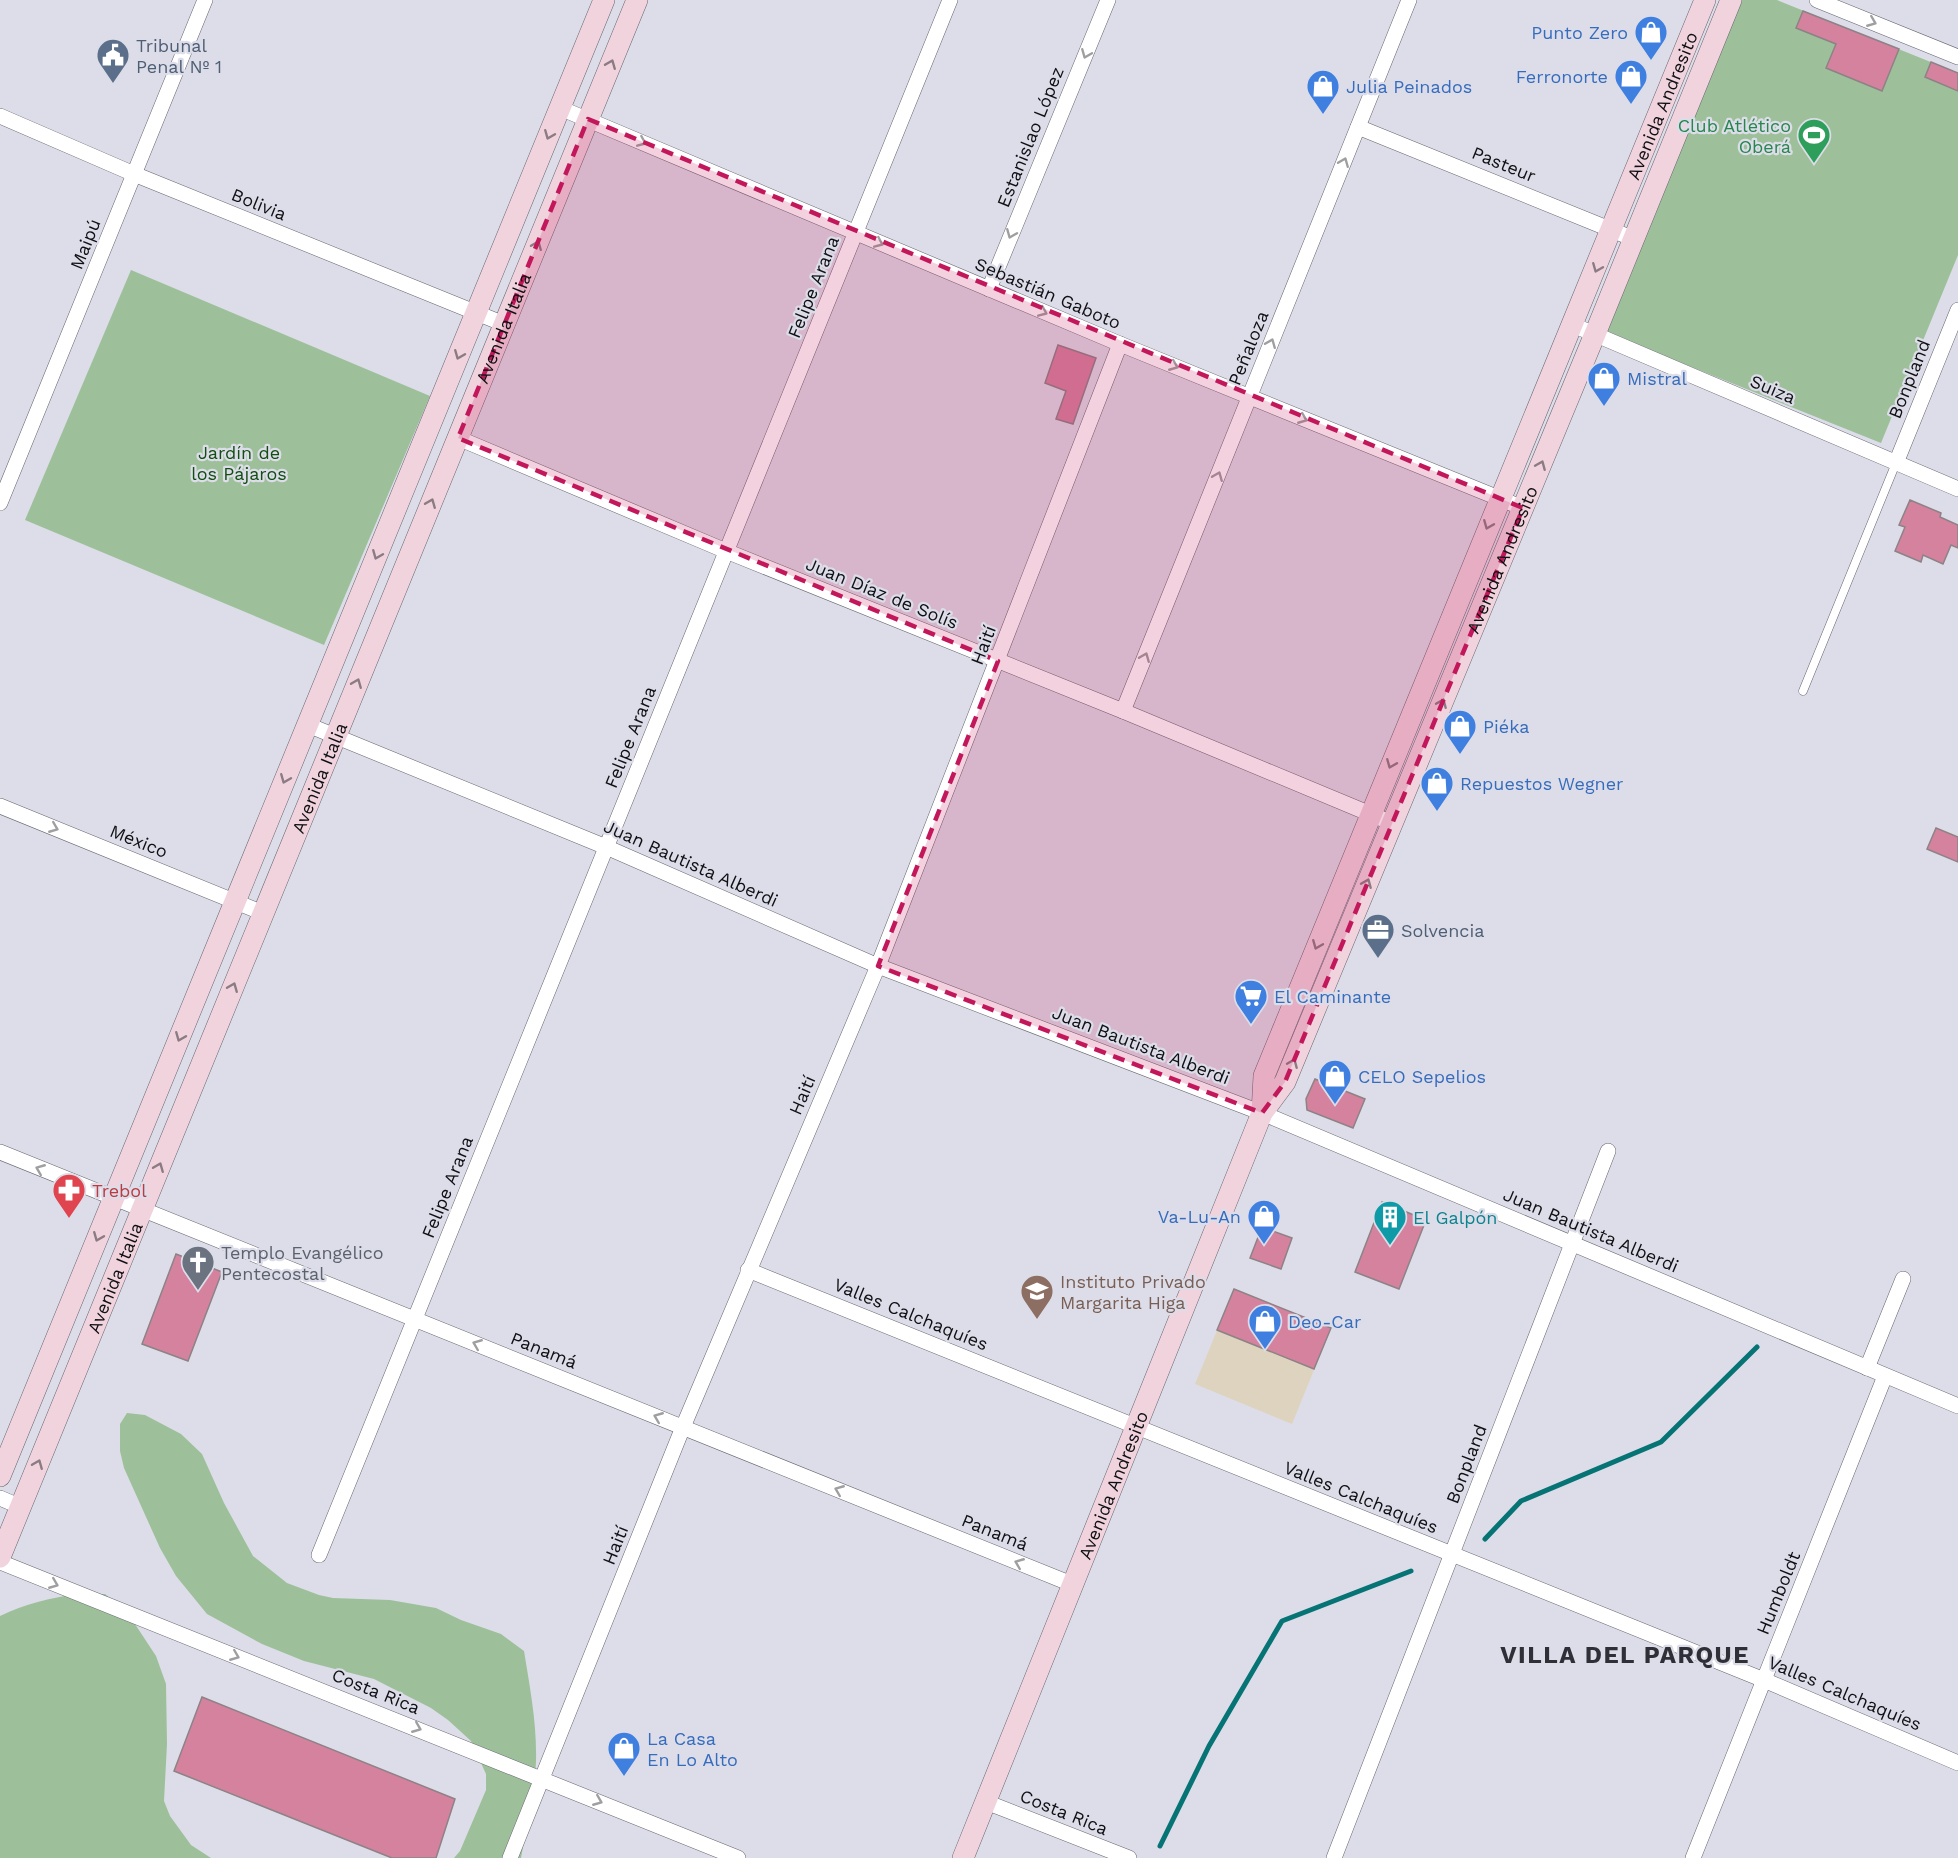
<svg xmlns="http://www.w3.org/2000/svg" width="1958" height="1858" font-family="'Work Sans',sans-serif">
<style>
.commercial{fill:#ded3bf}
.green{fill:#9dc09a}
.lines{fill:none;stroke-linecap:round;stroke-linejoin:round}
.stream{stroke:#067375;stroke-width:5}
.building{fill:#d5829e;stroke:#8d8285;stroke-width:1.5}
.service-casing{stroke:#65666f;stroke-width:9}
.minor-casing{stroke:#65666f;stroke-width:16}
.secondary-casing{stroke:#65666f;stroke-width:22}
.service{stroke:#fff;stroke-width:8}
.minor{stroke:#fff;stroke-width:15}
.secondary{stroke:#f1d3dd;stroke-width:21}
.oneway{stroke:#9f9fa1}
.oneway2{stroke:#8b7b82}
.marked{fill:#c2185b;fill-opacity:0.2;stroke:#c2185b;stroke-width:4.5;stroke-dasharray:12 8;stroke-linejoin:round}
.labels{text-anchor:middle;dominant-baseline:central;stroke-width:4.5;stroke-linejoin:round;paint-order:stroke}
.shop-label{font-size:18px;fill:#366cbe;stroke:#dcdde8;text-anchor:start}
.service-label{font-size:18px;fill:#4e5e75;stroke:#dcdde8;text-anchor:start}
.street-label{font-size:18px;fill:#0f1013;stroke:#dcdde8}
.leisure-label{font-size:18px;fill:#27864d;stroke:#dcdde8;text-anchor:end}
.park-label{font-size:18px;fill:#114e11;stroke:#dcdde8}
.health-label{font-size:18px;fill:#be3a42;stroke:#dcdde8;text-anchor:start}
.culture-label{font-size:18px;fill:#0d838f;stroke:#dcdde8;text-anchor:start}
.worship-label{font-size:18px;fill:#5b616d;stroke:#dcdde8;text-anchor:start}
.education-label{font-size:18px;fill:#785e54;stroke:#dcdde8;text-anchor:start}
.district-label{font-size:24px;font-weight:bold;letter-spacing:1.5px;fill:#2f2f37;stroke:#dcdde8}
</style>
<rect width="100%" height="100%" fill="#dcdde8"/>
<!-- commercial -->
<path class="commercial" d="M1234,1289l97,39 -39,96 -97,-40z"/>
<!-- green -->
<g class="green">
<path d="M1738,0h39l181,73v182l-77,188 -279,-112z"/>
<path d="M131,270l299,126 -106,249 -299,-125z"/>
<path d="M127,1413l18,2 36,19 21,20 22,49 29,53 34,27 32,12 14,3 57,2 46,8 25,12 40,14 23,17c6,37 13,73 12,110 -1,33 -9,65 -15,97h-67l6,-7 26,-61v-16l-15,-33 -23,-21 -17,-12 -57,-29 -70,-18 -42,-17 -55,-30 -31,-38 -16,-28 -36,-80 -4,-17v-27z"/>
<path d="M77,1594h28l22,18 29,44 10,28 1,60 -3,57 6,15 21,29 20,13h-211v-242c25,-12 50,-18 77,-22z"/>
</g>
<g class="lines">
<!-- stream -->
<g class="stream">
<path d="M1485,1539l36,-38 140,-59 96,-95"/>
<path d="M1160,1846l49,-100 73,-125 129,-50"/>
</g>
</g>
<!-- building -->
<g class="building">
<path d="M1803,11l96,38 -17,42 -56,-23 10,-24 -40,-16z"/>
<path d="M1931,62l27,11v18l-33,-14z"/>
<path d="M1058,345l38,13 -23,66 -17,-5 10,-28 -21,-8z"/>
<path d="M1910,500l31,13 -1,4 18,8v23l-7,-3 -8,19 -20,-9 -2,7 -26,-11 10,-24 -6,-2z"/>
<path d="M1936,828l22,9v25l-31,-13z"/>
<path d="M1315,1079l50,20 -12,29 -46,-18 -1,-11z"/>
<path d="M1382,1202l44,18 -27,69 -44,-17z"/>
<path d="M1262,1227l30,11 -11,31 -31,-11z"/>
<path d="M176,1254l46,18 -34,89 -46,-17z"/>
<path d="M1234,1289l97,39 -17,41 -97,-39z"/>
<path d="M202,1697l253,102 -19,59h-44l-218,-87z"/>
</g>
<g class="lines">
<defs>
<path id="service" d="M1803,691l93,-228"/>
<g id="minor">
<path d="M1817,0l141,57"/>
<path d="M560,108l560,236 403,164"/>
<path d="M0,116l134,58 370,150"/>
<path d="M1358,127l276,112"/>
<path d="M989,289l119,-289"/>
<path d="M1573,325l385,164"/>
<path d="M458,438l268,113 397,160 269,112"/>
<path d="M1896,463l62,-153"/>
<path d="M0,503l205,-503"/>
<path d="M1123,711l286,-711"/>
<path d="M308,725l298,122 272,119 384,147 696,293"/>
<path d="M0,806l263,107"/>
<path d="M0,1152l1074,433"/>
<path d="M748,1270l1016,410 194,83"/>
<path d="M1867,1368l36,-89"/>
<path d="M0,1498l21,9"/>
<path d="M319,1555l631,-1555"/>
<path d="M0,1562l738,296"/>
<path d="M986,1802l143,56"/>
<path d="M510,1858l173,-431 195,-461 242,-622"/>
<path d="M1334,1858l274,-707"/>
<path d="M1693,1858l192,-482"/>
</g>
<g id="secondary">
<path id="s1" d="M1262,1113l2,-37 441,-1076"/>
<path d="M0,1476l604,-1476"/>
<path id="s2" d="M0,1557l637,-1557"/>
<path id="s3" d="M963,1858l299,-745 23,-31 310,-748 136,-334"/>
</g>
</defs>
<!-- service casing -->
<use href="#service" class="service-casing"/>
<!-- minor casing -->
<use href="#minor" class="minor-casing"/>
<!-- secondary casing -->
<use href="#secondary" class="secondary-casing"/>
<!-- service -->
<use href="#service" class="service"/>
<!-- minor -->
<use href="#minor" class="minor"/>
<!-- secondary -->
<use href="#secondary" class="secondary"/>
</g>
<!-- one-way arrows -->
<defs><path id="oneway-chevron" d="M-2-3.5L2.5 0L-2 3.5" fill="none" stroke-width="1.6" stroke-linecap="round" stroke-linejoin="round" transform="scale(1.5)"/></defs>
<g class="oneway">
<use href="#oneway-chevron" transform="translate(1872 22) rotate(22)"/>
<use href="#oneway-chevron" transform="translate(1086 54) rotate(112)"/>
<use href="#oneway-chevron" transform="translate(642 142) rotate(23)"/>
<use href="#oneway-chevron" transform="translate(1344 162) rotate(-68)"/>
<use href="#oneway-chevron" transform="translate(1011 234) rotate(112)"/>
<use href="#oneway-chevron" transform="translate(879 243) rotate(23)"/>
<use href="#oneway-chevron" transform="translate(1043 312) rotate(23)"/>
<use href="#oneway-chevron" transform="translate(1271 343) rotate(-68)"/>
<use href="#oneway-chevron" transform="translate(1174 366) rotate(22)"/>
<use href="#oneway-chevron" transform="translate(1303 419) rotate(22)"/>
<use href="#oneway-chevron" transform="translate(1218 476) rotate(-68)"/>
<use href="#oneway-chevron" transform="translate(1145 657) rotate(-68)"/>
<use href="#oneway-chevron" transform="translate(54 828) rotate(22)"/>
<use href="#oneway-chevron" transform="translate(40 1169) rotate(-158)"/>
<use href="#oneway-chevron" transform="translate(477 1344) rotate(-158)"/>
<use href="#oneway-chevron" transform="translate(658 1417) rotate(-158)"/>
<use href="#oneway-chevron" transform="translate(839 1490) rotate(-158)"/>
<use href="#oneway-chevron" transform="translate(1019 1563) rotate(-158)"/>
<use href="#oneway-chevron" transform="translate(54 1584) rotate(22)"/>
<use href="#oneway-chevron" transform="translate(235 1656) rotate(22)"/>
<use href="#oneway-chevron" transform="translate(417 1728) rotate(22)"/>
<use href="#oneway-chevron" transform="translate(598 1801) rotate(22)"/>
</g>
<g class="oneway2">
<use href="#oneway-chevron" transform="translate(611 64) rotate(-68)"/>
<use href="#oneway-chevron" transform="translate(549 135) rotate(112)"/>
<use href="#oneway-chevron" transform="translate(537 245) rotate(-68)"/>
<use href="#oneway-chevron" transform="translate(1597 268) rotate(112)"/>
<use href="#oneway-chevron" transform="translate(459 355) rotate(112)"/>
<use href="#oneway-chevron" transform="translate(1541 465) rotate(-67)"/>
<use href="#oneway-chevron" transform="translate(431 503) rotate(-68)"/>
<use href="#oneway-chevron" transform="translate(1488 525) rotate(112)"/>
<use href="#oneway-chevron" transform="translate(377 555) rotate(112)"/>
<use href="#oneway-chevron" transform="translate(357 683) rotate(-68)"/>
<use href="#oneway-chevron" transform="translate(1442 703) rotate(-67)"/>
<use href="#oneway-chevron" transform="translate(1391 764) rotate(112)"/>
<use href="#oneway-chevron" transform="translate(285 779) rotate(112)"/>
<use href="#oneway-chevron" transform="translate(1367 883) rotate(-67)"/>
<use href="#oneway-chevron" transform="translate(1317 945) rotate(112)"/>
<use href="#oneway-chevron" transform="translate(233 987) rotate(-68)"/>
<use href="#oneway-chevron" transform="translate(180 1037) rotate(112)"/>
<use href="#oneway-chevron" transform="translate(1293 1063) rotate(-67)"/>
<use href="#oneway-chevron" transform="translate(159 1167) rotate(-68)"/>
<use href="#oneway-chevron" transform="translate(98 1237) rotate(112)"/>
<use href="#oneway-chevron" transform="translate(38 1464) rotate(-68)"/>
</g>
<!-- marked area -->
<path class="marked" d="M588,119l935,389 -238,574 -23,31 -384,-147 120,-305 -540,-223z"/>
<!-- icons -->
<defs>
<symbol id="shop-pin" viewBox="-11 -11 22 30"><path d="M0 17L-7.5 6A9.5 9.5 0 1 1 7.5 6Z" fill="#3f7fe0" stroke="#dcdde8"/><path d="M-5-2.5h2.3a2.7 3.5 0 0 1 5.4 0H5L5.5 6h-11ZM-1.5-2.5h3a1.5 2.3 0 0 0-3 0Z" fill="#fff"/></symbol>
<symbol id="civic-pin" viewBox="-11 -11 22 30"><path d="M0 17L-7.5 6A9.5 9.5 0 1 1 7.5 6Z" fill="#5c6f8a" stroke="#dcdde8"/><path d="M-.6-6.5H3V-4.5H.6V-3L4-1V1h2V6H-6V1h2V-1L-.6-3ZM-1.2 2.5V6h2.4V2.5Z" fill="#fff"/></symbol>
<symbol id="stadium-pin" viewBox="-11 -11 22 30"><path d="M0 17L-7.5 6A9.5 9.5 0 1 1 7.5 6Z" fill="#2e9e5b" stroke="#dcdde8"/><path d="M0-5a6.5 5 0 1 0 0 10a6.5 5 0 1 0 0-10ZM-3.5-1.8h7v3.6h-7Z" fill="#fff"/></symbol>
<symbol id="office-pin" viewBox="-11 -11 22 30"><path d="M0 17L-7.5 6A9.5 9.5 0 1 1 7.5 6Z" fill="#5c6f8a" stroke="#dcdde8"/><path d="M-6-3h4V-5.5h4V-3h4V5H-6ZM-1-4.5V-3h2v-1.5ZM-6 0V1H6V0Z" fill="#fff"/></symbol>
<symbol id="supermarket-pin" viewBox="-11 -11 22 30"><path d="M0 17L-7.5 6A9.5 9.5 0 1 1 7.5 6Z" fill="#3f7fe0" stroke="#dcdde8"/><path d="M-6-5.5h2.5l.6 2H6L4.5 2H-2.5L-4.4-4H-6ZM-1.5 3.2a1.3 1.3 0 1 0 .1 0ZM3 3.2a1.3 1.3 0 1 0 .1 0Z" fill="#fff"/></symbol>
<symbol id="pharmacy-pin" viewBox="-11 -11 22 30"><path d="M0 17L-7.5 6A9.5 9.5 0 1 1 7.5 6Z" fill="#e0444e" stroke="#dcdde8"/><path d="M-2-6h4v4h4v4h-4v4h-4v-4h-4v-4h4Z" fill="#fff"/></symbol>
<symbol id="building-pin" viewBox="-11 -11 22 30"><path d="M0 17L-7.5 6A9.5 9.5 0 1 1 7.5 6Z" fill="#0f9aa8" stroke="#dcdde8"/><path d="M-4-6H4V6H1V3H-1V6H-4ZM-2.5-4.3h1.7v1.8h-1.7ZM.8-4.3h1.7v1.8H.8ZM-2.5-1h1.7V.8h-1.7ZM.8-1h1.7V.8H.8Z" fill="#fff"/></symbol>
<symbol id="church-pin" viewBox="-11 -11 22 30"><path d="M0 17L-7.5 6A9.5 9.5 0 1 1 7.5 6Z" fill="#6b7280" stroke="#dcdde8"/><path d="M-1.2-6h2.4v3.5h3.3v2.4h-3.3V6h-2.4V-.1h-3.3v-2.4h3.3Z" fill="#fff"/></symbol>
<symbol id="school-pin" viewBox="-11 -11 22 30"><path d="M0 17L-7.5 6A9.5 9.5 0 1 1 7.5 6Z" fill="#8d6e63" stroke="#dcdde8"/><path d="M0-5L7-2L0 1L-7-2ZM-4 1L0 2.5L4 1V4Q0 6-4 4Z" fill="#fff"/></symbol>
</defs>
<g fill-rule="evenodd">
<use href="#shop-pin" x="1632" y="13" width="38" height="52"/>
<use href="#civic-pin" x="94" y="36" width="38" height="52"/>
<use href="#shop-pin" x="1612" y="57" width="38" height="52"/>
<use href="#shop-pin" x="1304" y="67" width="38" height="52"/>
<use href="#stadium-pin" x="1795" y="116" width="38" height="52"/>
<use href="#shop-pin" x="1585" y="359" width="38" height="52"/>
<use href="#shop-pin" x="1441" y="707" width="38" height="52"/>
<use href="#shop-pin" x="1418" y="764" width="38" height="52"/>
<use href="#office-pin" x="1359" y="911" width="38" height="52"/>
<use href="#supermarket-pin" x="1232" y="977" width="38" height="52"/>
<use href="#shop-pin" x="1316" y="1057" width="38" height="52"/>
<use href="#pharmacy-pin" x="50" y="1171" width="38" height="52"/>
<use href="#shop-pin" x="1245" y="1197" width="38" height="52"/>
<use href="#building-pin" x="1371" y="1198" width="38" height="52"/>
<use href="#church-pin" x="179" y="1243" width="38" height="52"/>
<use href="#school-pin" x="1018" y="1272" width="38" height="52"/>
<use href="#shop-pin" x="1246" y="1302" width="38" height="52"/>
<use href="#shop-pin" x="605" y="1729" width="38" height="52"/>
</g>
<g class="labels">
<!-- shop labels -->
<g class="shop-label">
<text x="1628" y="32" text-anchor="end">Punto Zero</text>
<text x="1608" y="76" text-anchor="end">Ferronorte</text>
<text x="1346" y="86">Julia Peinados</text>
<text x="1627" y="378">Mistral</text>
<text x="1483" y="726">Piéka</text>
<text x="1460" y="783">Repuestos Wegner</text>
<text x="1274" y="996">El Caminante</text>
<text x="1358" y="1076">CELO Sepelios</text>
<text x="1241" y="1216" text-anchor="end">Va-Lu-An</text>
<text x="1288" y="1321">Deo-Car</text>
<text x="647" y="1738">La Casa<tspan x="647" dy="21">En Lo Alto</tspan></text>
</g>
<!-- service labels -->
<g class="service-label">
<text x="136" y="45">Tribunal<tspan x="136" dy="21">Penal Nº 1</tspan></text>
<text x="1401" y="930">Solvencia</text>
</g>
<!-- street labels -->
<g class="street-label">
<text stroke="none"><textPath href="#s1" startOffset="1086">Avenida Andresito</textPath></text>
<text transform="translate(1030 137) rotate(-68)">Estanislao López</text>
<text transform="translate(1504 164) rotate(22)">Pasteur</text>
<text transform="translate(259 204) rotate(22)">Bolivia</text>
<text transform="translate(85 244) rotate(-68)">Maipú</text>
<text transform="translate(813 287) rotate(-68)">Felipe Arana</text>
<text transform="translate(1048 293) rotate(23)">Sebastián Gaboto</text>
<text stroke="none"><textPath href="#s2" startOffset="1328">Avenida Italia</textPath></text>
<text transform="translate(1248 348) rotate(-68)">Peñaloza</text>
<text transform="translate(1909 379) rotate(-68)">Bonpland</text>
<text transform="translate(1773 389) rotate(23)">Suiza</text>
<text stroke="none"><textPath href="#s3" startOffset="1407">Avenida Andresito</textPath></text>
<text transform="translate(882 593) rotate(22)">Juan Díaz de Solís</text>
<text transform="translate(983 645) rotate(-69)">Haití</text>
<text transform="translate(630 737) rotate(-68)">Felipe Arana</text>
<text stroke="none"><textPath href="#s2" startOffset="842">Avenida Italia</textPath></text>
<text transform="translate(139 841) rotate(22)">México</text>
<text transform="translate(691 863) rotate(24)">Juan Bautista Alberdi</text>
<text transform="translate(1141 1045) rotate(21)">Juan Bautista Alberdi</text>
<text transform="translate(802 1095) rotate(-67)">Haití</text>
<text transform="translate(447 1187) rotate(-68)">Felipe Arana</text>
<text transform="translate(1591 1230) rotate(23)">Juan Bautista Alberdi</text>
<text stroke="none"><textPath href="#s2" startOffset="302">Avenida Italia</textPath></text>
<text transform="translate(911 1314) rotate(22)">Valles Calchaquíes</text>
<text transform="translate(544 1350) rotate(22)">Panamá</text>
<text transform="translate(1466 1464) rotate(-69)">Bonpland</text>
<text stroke="none"><textPath href="#s3" startOffset="402">Avenida Andresito</textPath></text>
<text transform="translate(1361 1497) rotate(22)">Valles Calchaquíes</text>
<text transform="translate(995 1532) rotate(22)">Panamá</text>
<text transform="translate(615 1545) rotate(-68)">Haití</text>
<text transform="translate(1778 1593) rotate(-68)">Humboldt</text>
<text transform="translate(376 1691) rotate(22)">Costa Rica</text>
<text transform="translate(1845 1693) rotate(23)">Valles Calchaquíes</text>
<text transform="translate(1064 1812) rotate(22)">Costa Rica</text>
</g>
<!-- leisure labels -->
<g class="leisure-label">
<text x="1791" y="125">Club Atlético<tspan x="1791" dy="21">Oberá</tspan></text>
</g>
<!-- park labels -->
<g class="park-label">
<text x="239" y="452">Jardín de<tspan x="239" dy="21">los Pájaros</tspan></text>
</g>
<!-- health labels -->
<g class="health-label">
<text x="92" y="1190">Trebol</text>
</g>
<!-- culture labels -->
<g class="culture-label">
<text x="1413" y="1217">El Galpón</text>
</g>
<!-- worship labels -->
<g class="worship-label">
<text x="221" y="1252">Templo Evangélico<tspan x="221" dy="21">Pentecostal</tspan></text>
</g>
<!-- education labels -->
<g class="education-label">
<text x="1060" y="1281">Instituto Privado<tspan x="1060" dy="21">Margarita Higa</tspan></text>
</g>
<!-- district labels -->
<g class="district-label">
<text x="1625" y="1655">VILLA DEL PARQUE</text>
</g>
</g>
</svg>
